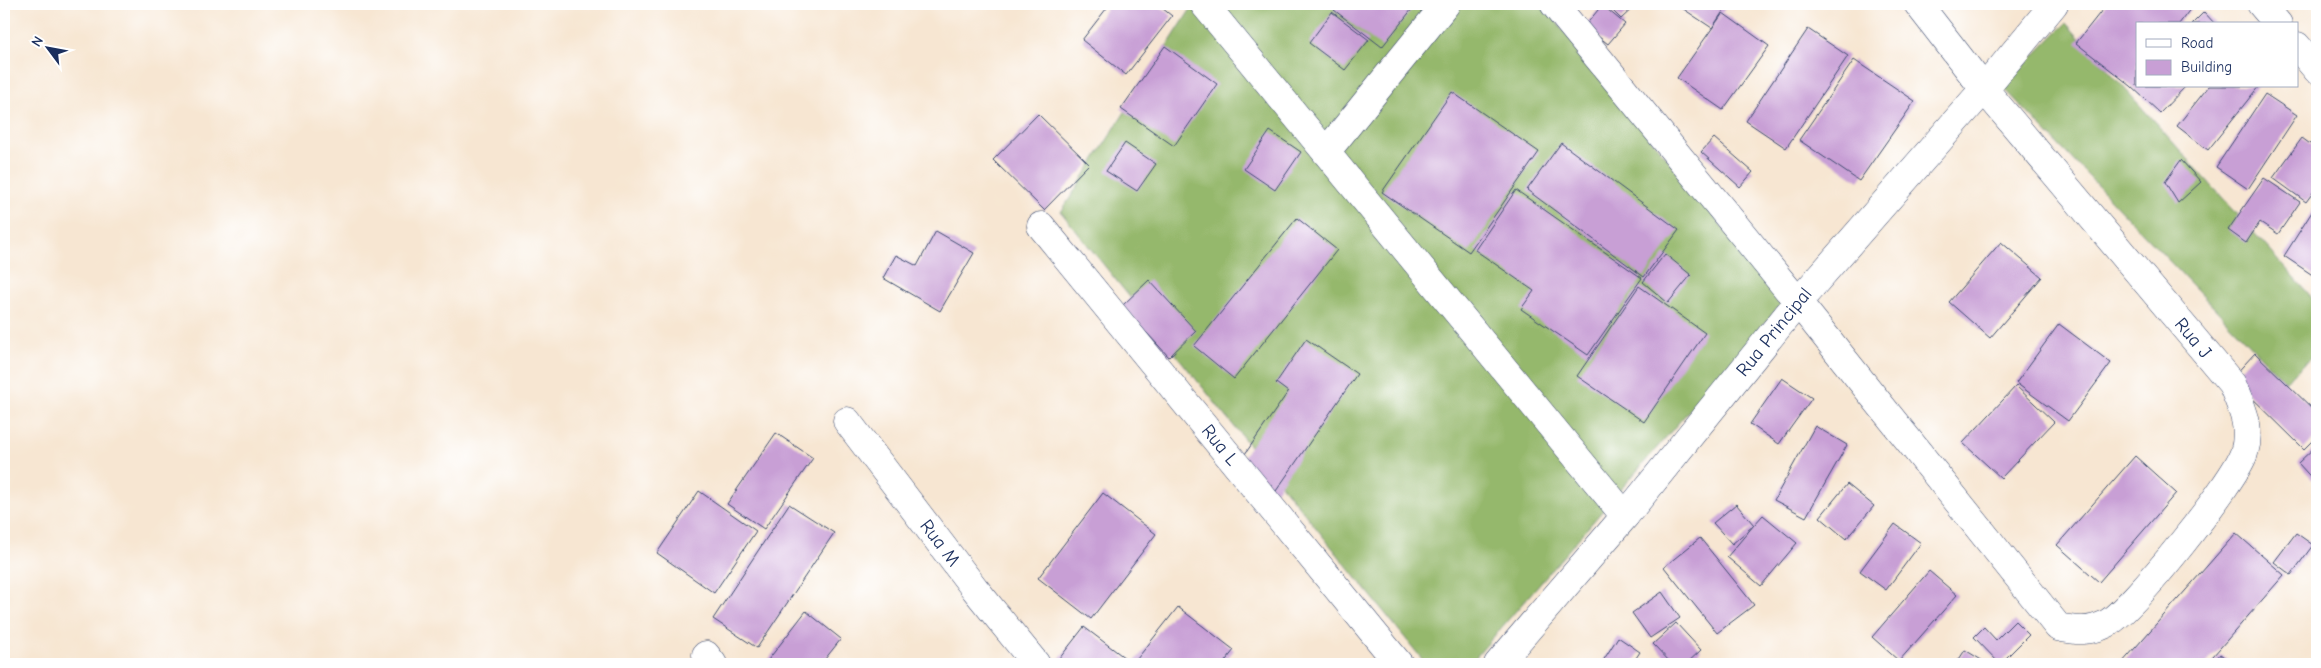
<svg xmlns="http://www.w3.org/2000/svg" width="2321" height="668" font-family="'Comic Neue',sans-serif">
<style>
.forest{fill:#95b86c;stroke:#587465}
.building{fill:#c89fd5}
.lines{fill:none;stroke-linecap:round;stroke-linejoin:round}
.minor-casing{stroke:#3c4a6f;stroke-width:29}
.minor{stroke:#fff;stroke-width:28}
.labels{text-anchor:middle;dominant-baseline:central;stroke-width:4;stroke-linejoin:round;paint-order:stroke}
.street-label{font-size:19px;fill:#1b2f5e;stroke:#fff}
</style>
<rect width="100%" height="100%" fill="#fff"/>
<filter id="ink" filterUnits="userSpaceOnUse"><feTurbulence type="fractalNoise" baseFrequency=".02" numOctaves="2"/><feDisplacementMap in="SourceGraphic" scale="10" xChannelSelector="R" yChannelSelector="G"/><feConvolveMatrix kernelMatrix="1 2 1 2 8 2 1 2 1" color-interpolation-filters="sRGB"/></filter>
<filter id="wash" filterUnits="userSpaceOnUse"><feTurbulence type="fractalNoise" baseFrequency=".0096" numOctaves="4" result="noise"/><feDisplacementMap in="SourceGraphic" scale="20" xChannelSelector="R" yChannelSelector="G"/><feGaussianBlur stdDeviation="1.12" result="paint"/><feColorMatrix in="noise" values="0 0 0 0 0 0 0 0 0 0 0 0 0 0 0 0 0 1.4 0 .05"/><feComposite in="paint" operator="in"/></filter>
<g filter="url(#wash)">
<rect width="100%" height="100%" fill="#f7e6d2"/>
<!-- forest -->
<g class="forest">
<path d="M1194,4h348l241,298 -313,362h-44l-365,-452z"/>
<path d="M2066,23l251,280v49l-32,30 -282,-295z"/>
</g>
<g id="blocks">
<!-- building -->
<g class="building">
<path d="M1110,4h47l15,12 -46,59 -44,-35z"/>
<path d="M1338,4h78l-34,43 -48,-37z"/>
<path d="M1606,4h31l-16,15z"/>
<path d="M1676,4h52l-16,24z"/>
<path d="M2107,4h87l-15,20h-42v62h49l-26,27 -29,-27 -55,-43z"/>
<path d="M1602,5l23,19 -17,20 -23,-18z"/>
<path d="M1332,12l37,28 -24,30 -36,-27z"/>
<path d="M2204,12l11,12h-23z"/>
<path d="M1723,13l46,33 -46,64 -46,-32z"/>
<path d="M1808,29l40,27 -62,92 -40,-27z"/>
<path d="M1165,46l52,38 -43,62 -53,-37z"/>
<path d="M1854,60l61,41 -56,80 -60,-41z"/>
<path d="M2209,86h50l-51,64 -31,-24z"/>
<path d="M1452,92l87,60 -70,100 -87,-60z"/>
<path d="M2265,94l32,21 -49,74 -32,-22z"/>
<path d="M1038,114l51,50 -45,46 -51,-50z"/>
<path d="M1270,131l31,21 -26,38 -31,-21z"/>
<path d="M1714,138l39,34 -13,15 -39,-35z"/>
<path d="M2302,138l15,11v38l-11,15 -33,-24z"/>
<path d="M1125,143l31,21 -19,27 -31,-20z"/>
<path d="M1561,143l118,87 -35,47 -117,-87z"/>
<path d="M2181,160l20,22 -23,21 -13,-21z"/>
<path d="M2264,178l36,24 -22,32 -18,-12 -14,21 -18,-13z"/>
<path d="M1516,190l126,88 -54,77 -67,-46 13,-18 -59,-41z"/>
<path d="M2317,204v74l-33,-22z"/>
<path d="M1297,218l40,32 -103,129 -40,-33z"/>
<path d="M936,231l38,22 -34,58 -57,-33 13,-23 21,11z"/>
<path d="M2001,242l41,35 -52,61 -41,-36z"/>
<path d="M1665,254l26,21 -23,28 -25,-21z"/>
<path d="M1149,280l47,51 -27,26 -47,-51z"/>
<path d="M1639,286l66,47 -61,89 -67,-46z"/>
<path d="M2059,324l52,39 -43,58 -52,-38z"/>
<path d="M1306,339l51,35 -81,117 -38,-27 50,-72 -12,-9z"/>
<path d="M2255,353l62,60v23l-13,13 -72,-71z"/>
<path d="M1782,378l30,20 -33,46 -29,-20z"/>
<path d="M2016,386l38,36 -53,56 -38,-35z"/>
<path d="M1815,426l32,19 -41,72 -32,-17z"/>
<path d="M776,433l37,25 -49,71 -37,-25z"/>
<path d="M2317,445v39l-19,-21z"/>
<path d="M2135,456l41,37 -77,89 -42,-37z"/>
<path d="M1847,484l27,22 -28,33 -26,-22z"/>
<path d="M699,491l57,40 -42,62 -57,-40z"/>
<path d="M1103,493l53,41 -65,85 -53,-41z"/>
<path d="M789,504l45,29 -77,115 -44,-29z"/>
<path d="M1736,504l18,21 9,-10 34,28 -36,43 -34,-29 27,-32 -22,19 -19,-21z"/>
<path d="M1895,524l26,19 -35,47 -26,-19z"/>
<path d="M2236,533l48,42 -78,89h-85z"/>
<path d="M2296,533l17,12 -22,30 -17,-13z"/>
<path d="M1700,538l54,67 -37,28 -53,-66z"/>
<path d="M1929,571l28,24 -58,66 -27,-24z"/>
<path d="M1662,592l18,26 -30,20 -18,-25z"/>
<path d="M1178,607l56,43 -11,14h-90z"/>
<path d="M806,611l35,28 -20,25h-56z"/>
<path d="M2015,621l14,14 -29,29 -26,-27 10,-10 12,13z"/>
<path d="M1676,623l25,27 -15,14h-14l-19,-20z"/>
<path d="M1084,627l49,37h-78z"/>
<path d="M1618,637l22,15 -8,12h-31z"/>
<path d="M1965,650l23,14h-32z"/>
<path d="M2220,654l14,10h-21z"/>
</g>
</g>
</g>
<g filter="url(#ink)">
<use href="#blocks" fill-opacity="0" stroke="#3c4a6f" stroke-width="1"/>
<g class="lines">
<defs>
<g id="minor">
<path d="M1204,4l421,512"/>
<path d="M1554,4l244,298 260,325c18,4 32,5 48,-3 26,-13 129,-143 138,-171 8,-26 -2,-45 -12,-69l-248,-295 -66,-85"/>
<path d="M2261,4l17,20"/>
<path d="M2297,46l20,24"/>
<path d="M1326,152l120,-148"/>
<path d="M1041,226l358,438"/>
<path d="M847,421l128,168 61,75"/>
<path d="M706,655l7,9"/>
<path d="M1498,664l127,-148 173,-214 186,-213 70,-85"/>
</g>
</defs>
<!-- minor casing -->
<use href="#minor" class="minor-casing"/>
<!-- minor -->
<use href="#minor" class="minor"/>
</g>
</g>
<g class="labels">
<!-- street labels -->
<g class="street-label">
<text transform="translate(1774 332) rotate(-51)">Rua Principal</text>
<text transform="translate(2193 338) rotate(50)">Rua J</text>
<text transform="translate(1220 445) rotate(51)">Rua L</text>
<text transform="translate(940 543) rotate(53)">Rua M</text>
</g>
</g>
<!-- margin -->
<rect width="2321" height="668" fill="none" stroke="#fff" stroke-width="20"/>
<!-- legend -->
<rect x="2136" y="22" width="162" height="65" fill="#ffffff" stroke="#a4acbf"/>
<rect x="2146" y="39" width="25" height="8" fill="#ffffff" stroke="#a4acbf"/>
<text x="2181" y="48" font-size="15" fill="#1b2f5e">Road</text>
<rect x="2146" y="60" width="25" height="15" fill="#c89fd5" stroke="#a4acbf"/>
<text x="2181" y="72" font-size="15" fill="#1b2f5e">Building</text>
<!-- north arrow -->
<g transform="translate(48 48) rotate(302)" stroke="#ffffff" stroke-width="4" paint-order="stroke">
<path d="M0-4L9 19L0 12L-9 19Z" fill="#1b2f5e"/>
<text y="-8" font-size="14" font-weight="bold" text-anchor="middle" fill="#1b2f5e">N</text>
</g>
</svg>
